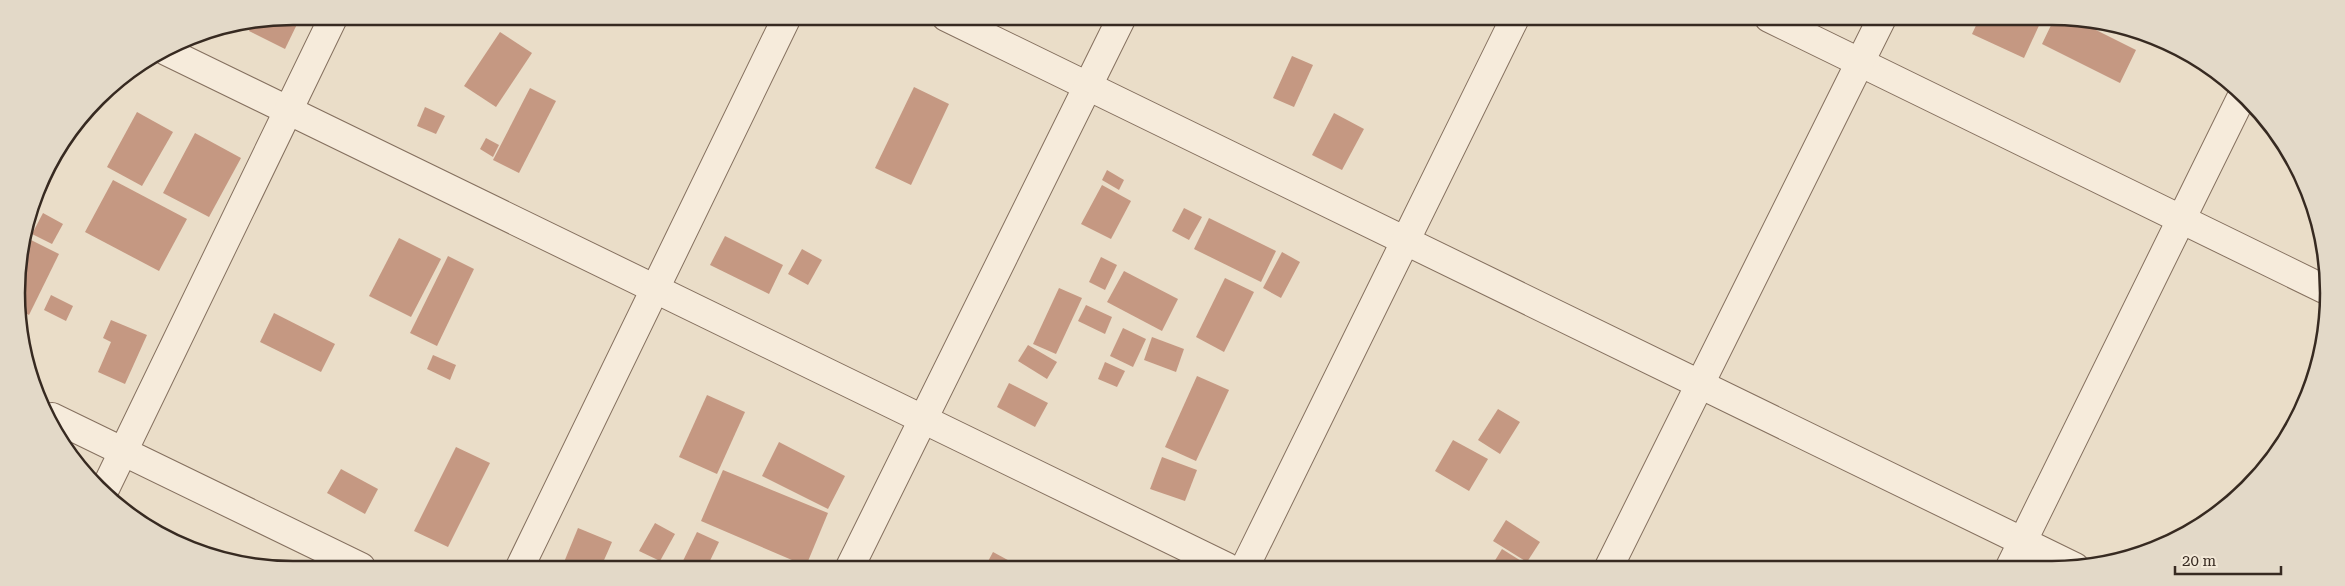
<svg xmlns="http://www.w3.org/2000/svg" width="2345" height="586" font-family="'Roboto Serif',serif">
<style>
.building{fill:#c59882}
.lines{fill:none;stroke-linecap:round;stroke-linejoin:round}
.street-casing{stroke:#85705f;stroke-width:30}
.street{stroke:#f6ebdb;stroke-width:28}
.rim{fill:none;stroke:#372a21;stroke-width:2.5}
</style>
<rect width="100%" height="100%" fill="#eaddc8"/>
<!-- building -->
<g class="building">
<path d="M293,16h8l-16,33 -36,-18 3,-7z"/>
<path d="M1979,19h63l-18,39 -52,-24z"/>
<path d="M2054,19l37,1 -3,6 48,24 -16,33 -78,-39z"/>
<path d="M500,32l32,21 -36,54 -32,-21z"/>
<path d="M1292,56l21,9 -19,42 -21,-9z"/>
<path d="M914,87l35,17 -38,81 -36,-17z"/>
<path d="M530,88l26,13 -37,72 -26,-13z"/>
<path d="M425,107l20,9 -9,18 -19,-8z"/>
<path d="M137,112l36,20 -31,54 -35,-19z"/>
<path d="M1334,113l30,16 -22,41 -30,-15z"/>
<path d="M195,133l46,25 -32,59 -46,-24z"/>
<path d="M486,138l13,7 -6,12 -13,-8z"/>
<path d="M1107,170l17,10 -5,10 -17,-10z"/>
<path d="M43,177l8,4 -14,28 -2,-1z"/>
<path d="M113,180l74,39 -28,52 -74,-39z"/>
<path d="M1102,185l29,16 -20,38 -30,-15z"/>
<path d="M1184,208l18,9 -13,23 -17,-9z"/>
<path d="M34,212l4,2 -8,17h-1z"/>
<path d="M43,213l20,11 -11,20 -20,-10z"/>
<path d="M1209,218l67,33 -15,31 -67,-33z"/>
<path d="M725,236l58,29 -14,29 -59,-29z"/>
<path d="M27,238l32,16 -30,61 -9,-5 -3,-35z"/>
<path d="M399,238l42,21 -30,58 -42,-21z"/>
<path d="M802,249l20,11 -14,25 -20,-11z"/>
<path d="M1282,252l18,10 -19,36 -18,-10z"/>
<path d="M448,256l26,13 -37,77 -27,-13z"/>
<path d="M1101,257l16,8 -12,25 -16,-8z"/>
<path d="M1124,271l54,28 -16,32 -55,-29z"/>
<path d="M1225,278l29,14 -30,60 -28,-15z"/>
<path d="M1059,288l23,10 -26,56 -23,-10z"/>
<path d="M51,295l22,11 -7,15 -22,-11z"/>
<path d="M1086,305l26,12 -7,17 -27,-13z"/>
<path d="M274,313l61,31 -14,28 -61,-30z"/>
<path d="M111,320l36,15 -22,49 -27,-12 13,-30 -8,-4z"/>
<path d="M1123,328l23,11 -13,28 -23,-11z"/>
<path d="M1152,337l32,12 -8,23 -32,-12z"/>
<path d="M1028,345l29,17 -10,17 -29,-18z"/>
<path d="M433,355l23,10 -6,15 -23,-11z"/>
<path d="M1105,362l20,9 -8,16 -19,-8z"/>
<path d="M1197,376l32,14 -33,71 -31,-14z"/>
<path d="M1009,383l39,20 -13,24 -38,-20z"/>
<path d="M707,395l38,17 -28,62 -38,-17z"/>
<path d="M1498,409l22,13 -20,32 -22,-14z"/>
<path d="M1453,440l35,19 -19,32 -34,-20z"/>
<path d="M779,442l66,34 -17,33 -66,-33z"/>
<path d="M456,447l34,16 -42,84 -34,-16z"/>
<path d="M1162,457l35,13 -12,31 -35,-12z"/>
<path d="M341,469l37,20 -13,25 -38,-21z"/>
<path d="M723,470l105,43 -22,53 -105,-45z"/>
<path d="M1506,520l34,22 -13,20 -34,-21z"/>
<path d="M655,523l20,11 -15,27 -21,-10z"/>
<path d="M578,528l34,14 -11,25h-39z"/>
<path d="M697,532l22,10 -12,25h-27z"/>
<path d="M1502,549l29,18h-40z"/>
<path d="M993,552l28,15h-36z"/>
</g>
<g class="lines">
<defs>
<g id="street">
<path d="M946,17l1129,550"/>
<path d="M1769,18l555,271"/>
<path d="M166,51l1061,516"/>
<path d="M52,417l309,150"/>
<path d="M105,489l229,-473"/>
<path d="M520,567l267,-550"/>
<path d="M850,567l272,-550"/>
<path d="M1245,567l270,-549"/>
<path d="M1609,567l273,-549"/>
<path d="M2010,567l231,-469"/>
</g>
</defs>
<!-- street casing -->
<use href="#street" class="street-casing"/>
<!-- street -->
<use href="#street" class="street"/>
</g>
<!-- crop -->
<path d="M0 0H2345V586H0ZM293 25H2052A268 268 0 0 1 2320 293V293A268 268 0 0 1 2052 561H293A268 268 0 0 1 25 293V293A268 268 0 0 1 293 25Z" fill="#e3d9c8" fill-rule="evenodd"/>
<path class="rim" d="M293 25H2052A268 268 0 0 1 2320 293V293A268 268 0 0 1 2052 561H293A268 268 0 0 1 25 293V293A268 268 0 0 1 293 25Z"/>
<!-- scale -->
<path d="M2175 566v8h106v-8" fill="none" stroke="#372a21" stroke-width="2.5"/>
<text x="2182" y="566" font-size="15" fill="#372a21" stroke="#f2e8d7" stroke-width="4" paint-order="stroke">20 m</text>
</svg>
